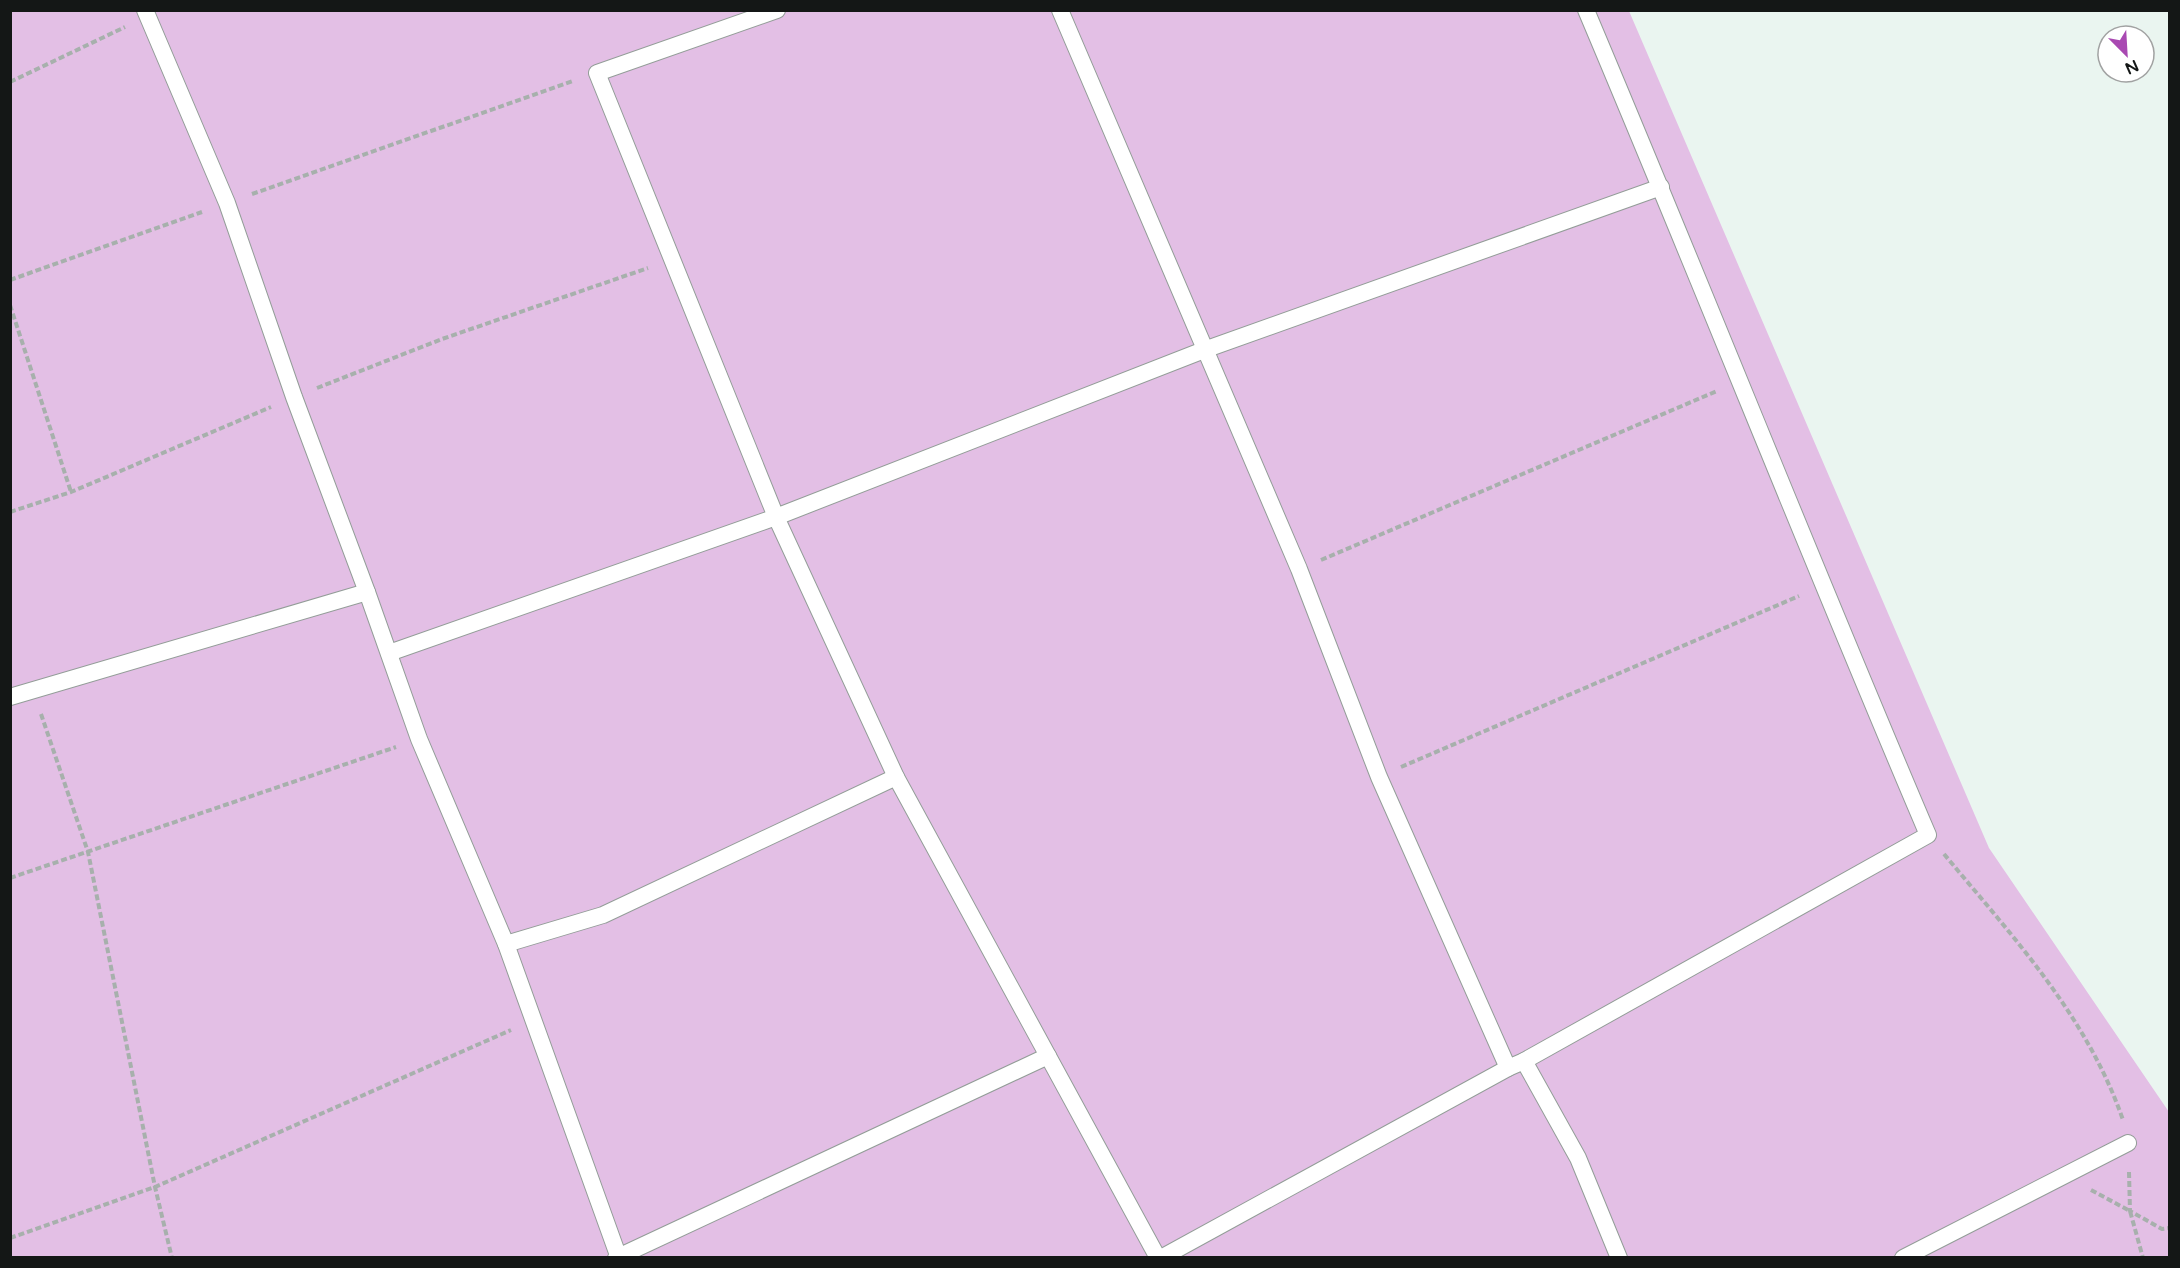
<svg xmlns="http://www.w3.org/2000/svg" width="2180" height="1268" font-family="'Varela Round',sans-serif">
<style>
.green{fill:#e3bfe5}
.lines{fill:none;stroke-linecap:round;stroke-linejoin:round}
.lane-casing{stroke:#939d98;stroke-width:18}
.path{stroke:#a7b0ac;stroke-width:4;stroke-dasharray:6 3;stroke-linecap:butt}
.lane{stroke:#fff;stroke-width:16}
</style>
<rect width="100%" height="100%" fill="#eaf5f0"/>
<!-- green -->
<path class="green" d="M10,11h1619l360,837 180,264v145h-2158z"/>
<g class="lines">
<defs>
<g id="lane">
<path d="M145,10l82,193 67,194 73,195 52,147 87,205 113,314"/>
<path d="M777,10l-180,63 179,444 120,260 262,481"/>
<path d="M1060,10l239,559 80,208 129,291 16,-7 54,97 41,100"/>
<path d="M389,653l387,-136 428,-167 457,-163"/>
<path d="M10,697l357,-105"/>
<path d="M506,944l97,-29 293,-138"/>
<path d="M1524,1061l404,-226c-117,-274 -226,-551 -342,-825"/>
<path d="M616,1258l432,-202"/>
<path d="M1161,1258l347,-190"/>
<path d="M1903,1258l225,-115"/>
</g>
</defs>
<!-- lane casing -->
<use href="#lane" class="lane-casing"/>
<!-- path -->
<g class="path">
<path d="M10,82l115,-55"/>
<path d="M252,194l321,-113"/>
<path d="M10,280l192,-68"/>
<path d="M10,305l61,187"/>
<path d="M317,388l125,-49 206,-71"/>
<path d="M10,512l61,-20 200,-85"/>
<path d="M1321,560l396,-169"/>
<path d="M41,714l47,138 67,335 17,71"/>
<path d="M1401,767l398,-171"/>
<path d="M1944,854c69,83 143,162 179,266"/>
<path d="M10,878l386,-131"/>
<path d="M2129,1172l1,39 32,18 8,-1"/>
<path d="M2091,1190l39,21 13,47"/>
<path d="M10,1238l145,-51 356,-157"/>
</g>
<!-- lane -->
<use href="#lane" class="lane"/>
</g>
<!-- border -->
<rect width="2180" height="1268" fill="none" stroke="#141716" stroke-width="24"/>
<!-- north arrow -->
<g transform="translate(2126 54) rotate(156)"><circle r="28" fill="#ffffff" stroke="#a1a2a2" stroke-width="1.5"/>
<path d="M0-4.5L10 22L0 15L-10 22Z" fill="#a949b2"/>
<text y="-9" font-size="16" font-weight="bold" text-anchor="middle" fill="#141716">N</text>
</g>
</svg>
